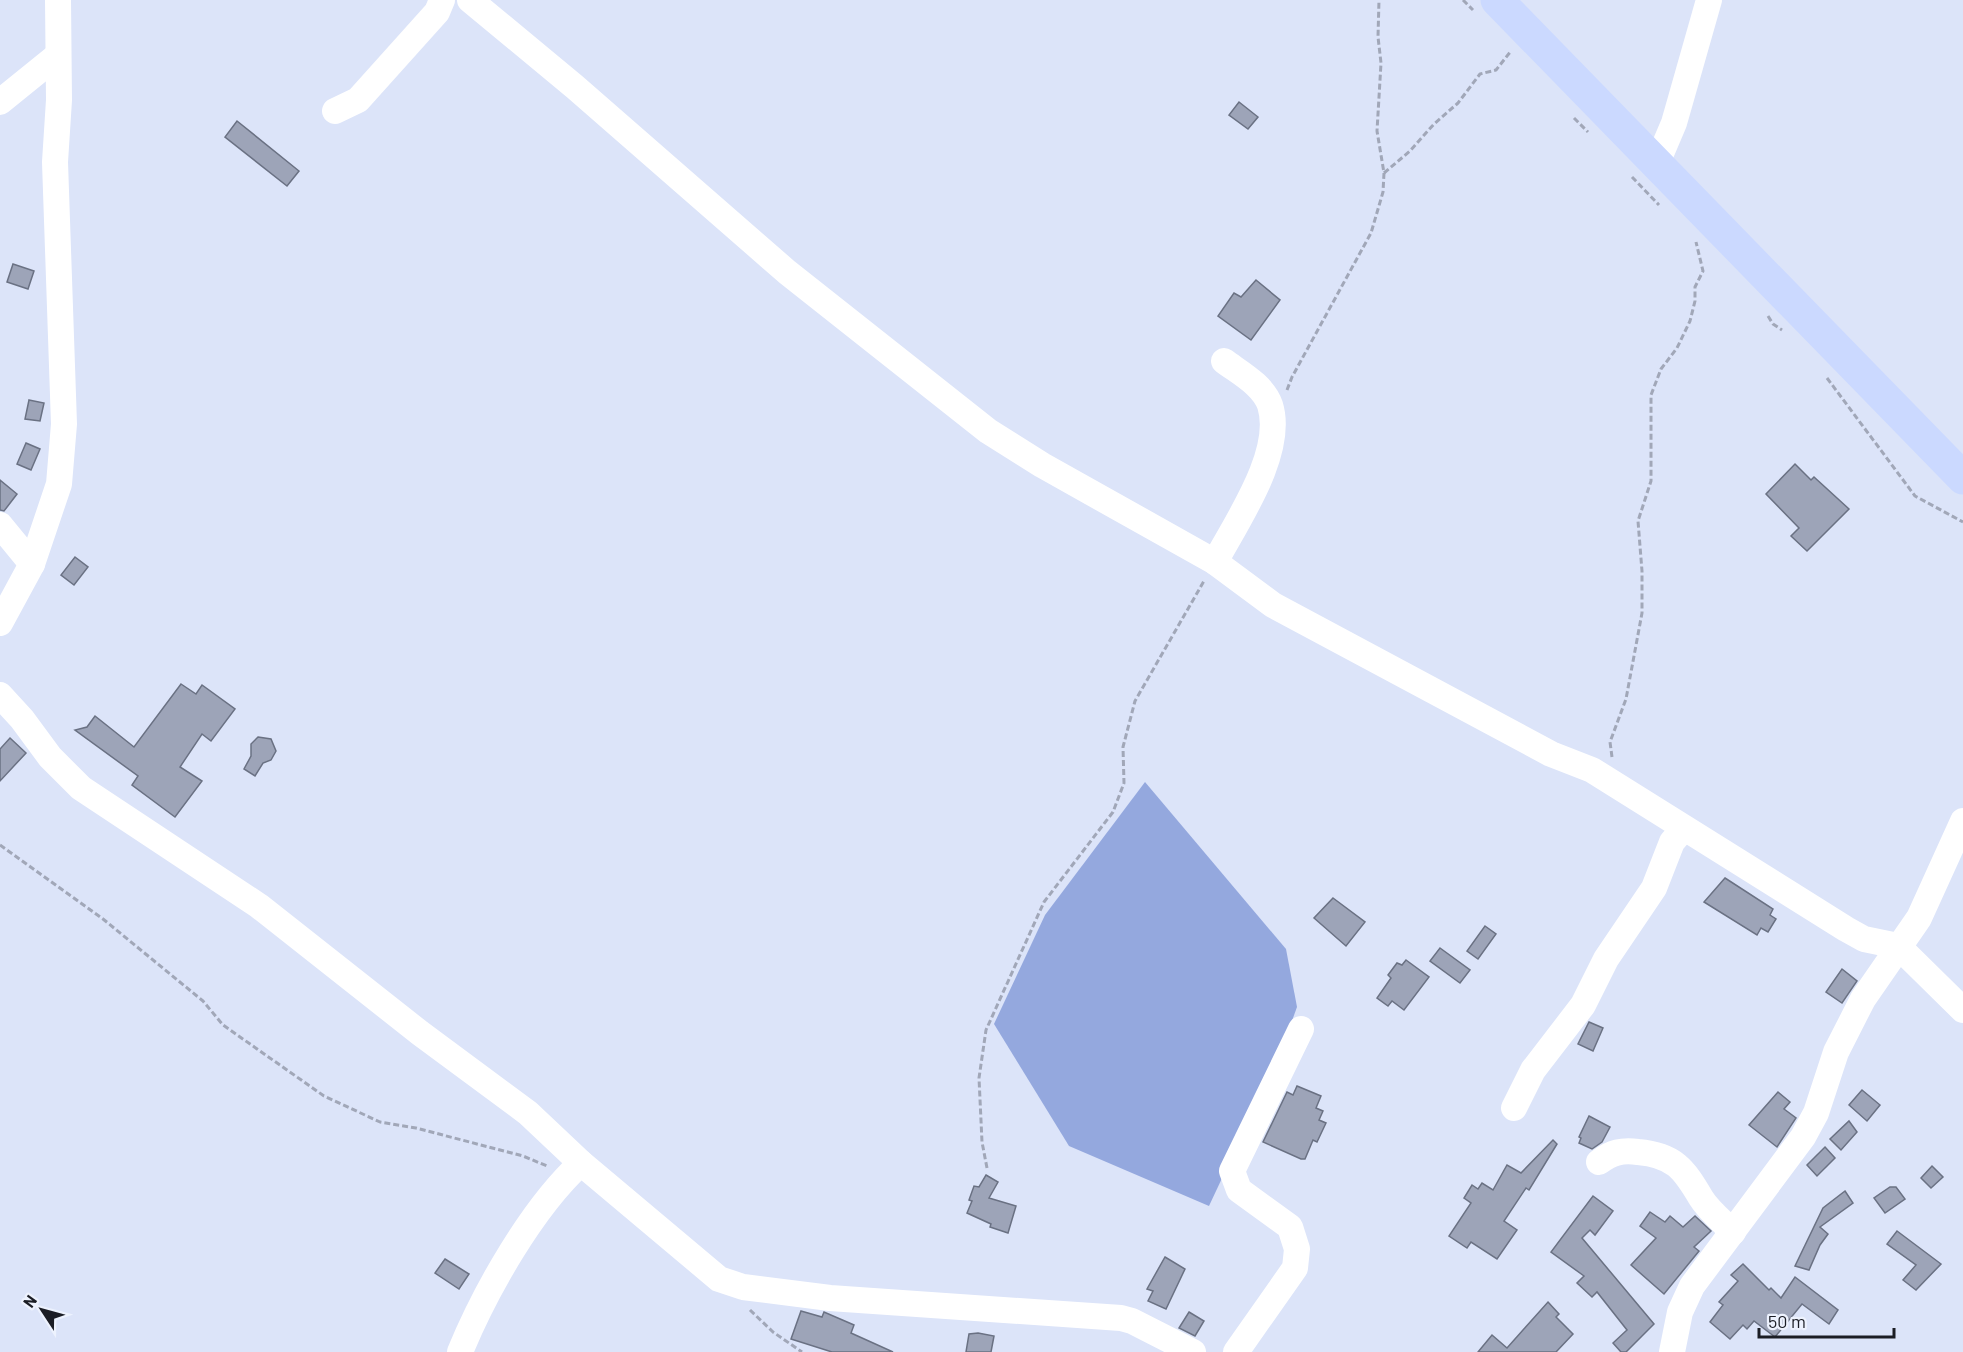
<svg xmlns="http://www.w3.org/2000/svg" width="1963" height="1352" font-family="Barlow,sans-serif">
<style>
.forest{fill:#94a8de}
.building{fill:#9da4b8;stroke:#6a7183;stroke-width:1.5}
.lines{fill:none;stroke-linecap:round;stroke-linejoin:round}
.path{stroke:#a1a7b8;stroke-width:3;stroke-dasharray:6 3;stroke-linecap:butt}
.minor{stroke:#fff;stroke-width:26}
.major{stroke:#cbd9ff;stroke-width:33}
</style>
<rect width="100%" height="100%" fill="#dce4f9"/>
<!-- forest -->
<path class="forest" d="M1145,782l141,167 11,58 -17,47 -71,152 -140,-60 -75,-122 51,-109z"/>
<!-- building -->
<g class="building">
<path d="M1239,102l19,15 -10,12 -19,-14z"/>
<path d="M237,121l62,50 -12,15 -62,-49z"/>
<path d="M13,264l21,7 -6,18 -21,-7z"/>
<path d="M1256,280l24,20 -29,40 -33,-24 16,-23 7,4z"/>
<path d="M29,400l15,3 -4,18 -15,-2z"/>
<path d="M26,443l14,6 -9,21 -14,-6z"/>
<path d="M1795,464l16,16 3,-3 35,32 -42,42 -16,-15 8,-8 -33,-34z"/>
<path d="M0,480l17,14 -13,17 -4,-1z"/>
<path d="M75,557l13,10 -14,18 -13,-10z"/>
<path d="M181,684l15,10 6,-9 33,24 -24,32 -9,-7 -22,33 22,14 -27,36 -43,-32 6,-9 -63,-46 12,-3 8,-11 39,31z"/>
<path d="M258,737l13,2 5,12 -5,9 -8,3 -8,13 -11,-7 7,-13v-12z"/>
<path d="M10,738l16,15 -26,28v-32z"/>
<path d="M1725,878l48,31 -3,6 6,4 -8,13 -7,-4 -4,7 -53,-33z"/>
<path d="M1333,898l32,24 -19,24 -32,-28z"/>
<path d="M1485,926l11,8 -18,25 -11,-8z"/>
<path d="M1440,948l30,22 -10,13 -30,-22z"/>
<path d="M1406,960l23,17 -25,33 -12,-9 -4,5 -11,-8 14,-20 -3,-3 9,-12 5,2z"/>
<path d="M1842,969l15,12 -15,22 -16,-11z"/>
<path d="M1589,1022l14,6 -10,23 -15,-7z"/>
<path d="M1297,1086l24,10 -5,12 7,3 -4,9 7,3 -9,19 -4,-2 -8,19h-4l-38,-17 24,-50 6,3z"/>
<path d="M1862,1090l18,15 -13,16 -18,-16z"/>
<path d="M1778,1092l12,10 -6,7 12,9 -19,29 -28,-22z"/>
<path d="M1589,1116l21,11 -8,15 -10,7 -13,-6 2,-5 -2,-1z"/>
<path d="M1849,1121l8,11 -16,18 -11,-11z"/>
<path d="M1553,1140l4,4 -28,46 -3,-2 -22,33 13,9 -20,29 -26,-17 -4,6 -18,-12 22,-33 -7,-5 8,-13 6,4 4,-6 11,7 14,-25 14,8z"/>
<path d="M1825,1147l10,11 -18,18 -10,-11z"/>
<path d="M1932,1166l11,11 -12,11 -10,-10z"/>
<path d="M986,1175l12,7 -9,16 27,8 -8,27 -18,-6 1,-3 -24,-11 5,-12 -3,-1 5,-14 5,1z"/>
<path d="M1890,1187h6l9,12 -20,14 -11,-15z"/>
<path d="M1845,1191l8,12 -33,24 8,7 -8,11 -11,25 -14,-4 28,-58z"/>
<path d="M1593,1196l20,15 -18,24 -5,-5 -8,8 72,86 -28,28h-5l-8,-9 14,-13 -30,-38 -5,5 -15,-14 7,-7 -33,-24z"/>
<path d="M1650,1212l15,10 5,-6 13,11 12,-11 16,15 -17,16 5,4 -35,43 -33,-29 25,-27 -16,-12z"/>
<path d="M1897,1231l44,33 -25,26 -13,-10 13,-15 -29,-21z"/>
<path d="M1165,1257l20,12 -19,40 -18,-8 5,-10 -6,-2z"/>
<path d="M445,1259l24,15 -10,15 -24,-16z"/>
<path d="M1743,1264l26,26 2,-2 10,10 14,-21 43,33 -9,14 -27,-20 -27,33 -21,-16 -7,8 -4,-4 -13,14 -20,-17 13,-17 -4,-3 19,-21 -7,-6z"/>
<path d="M1548,1302l11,12 -3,3 17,17 -17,18h-78l14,-17 15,13z"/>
<path d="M801,1311l21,6 2,-5 30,13 -3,8 42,19h-61l-41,-13z"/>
<path d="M1189,1312l15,9 -9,15 -16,-8z"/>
<path d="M978,1333l16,3 -3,16h-25l3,-18z"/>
</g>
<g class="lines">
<!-- path -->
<g class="path">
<path d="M1463,0l10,10"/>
<path d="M1574,118l14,14"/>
<path d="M1384,173l26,-22 24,-27 24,-21 22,-29 16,-4 15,-19"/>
<path d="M1632,177l27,28"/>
<path d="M1768,316l5,8 9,6"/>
<path d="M1827,378l88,118 48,26"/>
<path d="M1287,390l5,-13 79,-144 12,-41 1,-19 -7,-42 4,-68 -3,-26 1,-37"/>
<path d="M1612,757l-2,-15 16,-43 16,-86v-42l-4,-50 13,-40v-86l10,-26 16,-21 13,-27 5,-20v-14l8,-16 -7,-29"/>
<path d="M0,845l103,74 100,82 20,24 101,71 56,26 36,6 107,28 24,10"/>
<path d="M987,1168l-5,-26 -3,-64 7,-48 58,-128 69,-90 11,-29 -1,-36 12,-46 69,-120"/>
<path d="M750,1310l23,22 29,20"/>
</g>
<!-- minor -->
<g class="minor">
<path d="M470,0l105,87 212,185 201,159 54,34 173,97 58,43 278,149 41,16 254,159 18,10 34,7 65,64"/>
<path d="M0,102l58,-47"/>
<path d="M335,111l23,-11 79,-88 5,-12"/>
<path d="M1657,163l17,-40 35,-123"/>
<path d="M0,525l32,39"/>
<path d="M1215,562c22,-41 70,-110 55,-157 -7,-20 -30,-32 -46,-44"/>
<path d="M0,623l32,-59 27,-80 5,-60 -9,-262 4,-62 -1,-100"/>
<path d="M0,695l22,24 28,38 31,31 178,118 161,127 108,80 53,50 138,116 24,8 87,11 291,20 11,3 61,31"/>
<path d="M1514,1108l19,-38 50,-65 23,-46 48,-71 18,-46 12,-14"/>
<path d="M1599,1162c13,-10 23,-12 39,-10 36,3 46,17 63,46 8,13 21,23 32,34"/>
<path d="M460,1352c25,-61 72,-144 121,-189"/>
<path d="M1236,1352l59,-84 2,-19 -7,-22 -51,-37 -7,-19 69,-142"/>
<path d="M1672,1352l8,-40 12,-26 111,-149 13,-24 20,-61 27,-53 56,-81 44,-97"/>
</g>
<!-- major -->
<path class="major" d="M1497,0l466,478"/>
</g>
<!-- north arrow -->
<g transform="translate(42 1310) rotate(306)" stroke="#edf2fe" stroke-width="4.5" paint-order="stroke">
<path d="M0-4.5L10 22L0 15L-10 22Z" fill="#1b1d25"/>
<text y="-9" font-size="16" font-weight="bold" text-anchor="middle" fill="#1b1d25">N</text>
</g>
<!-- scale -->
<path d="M1759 1328v9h135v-9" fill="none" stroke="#1b1d25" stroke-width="3"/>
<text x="1768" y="1328" font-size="18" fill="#1b1d25" stroke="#edf2fe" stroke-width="4.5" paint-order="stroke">50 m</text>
</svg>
